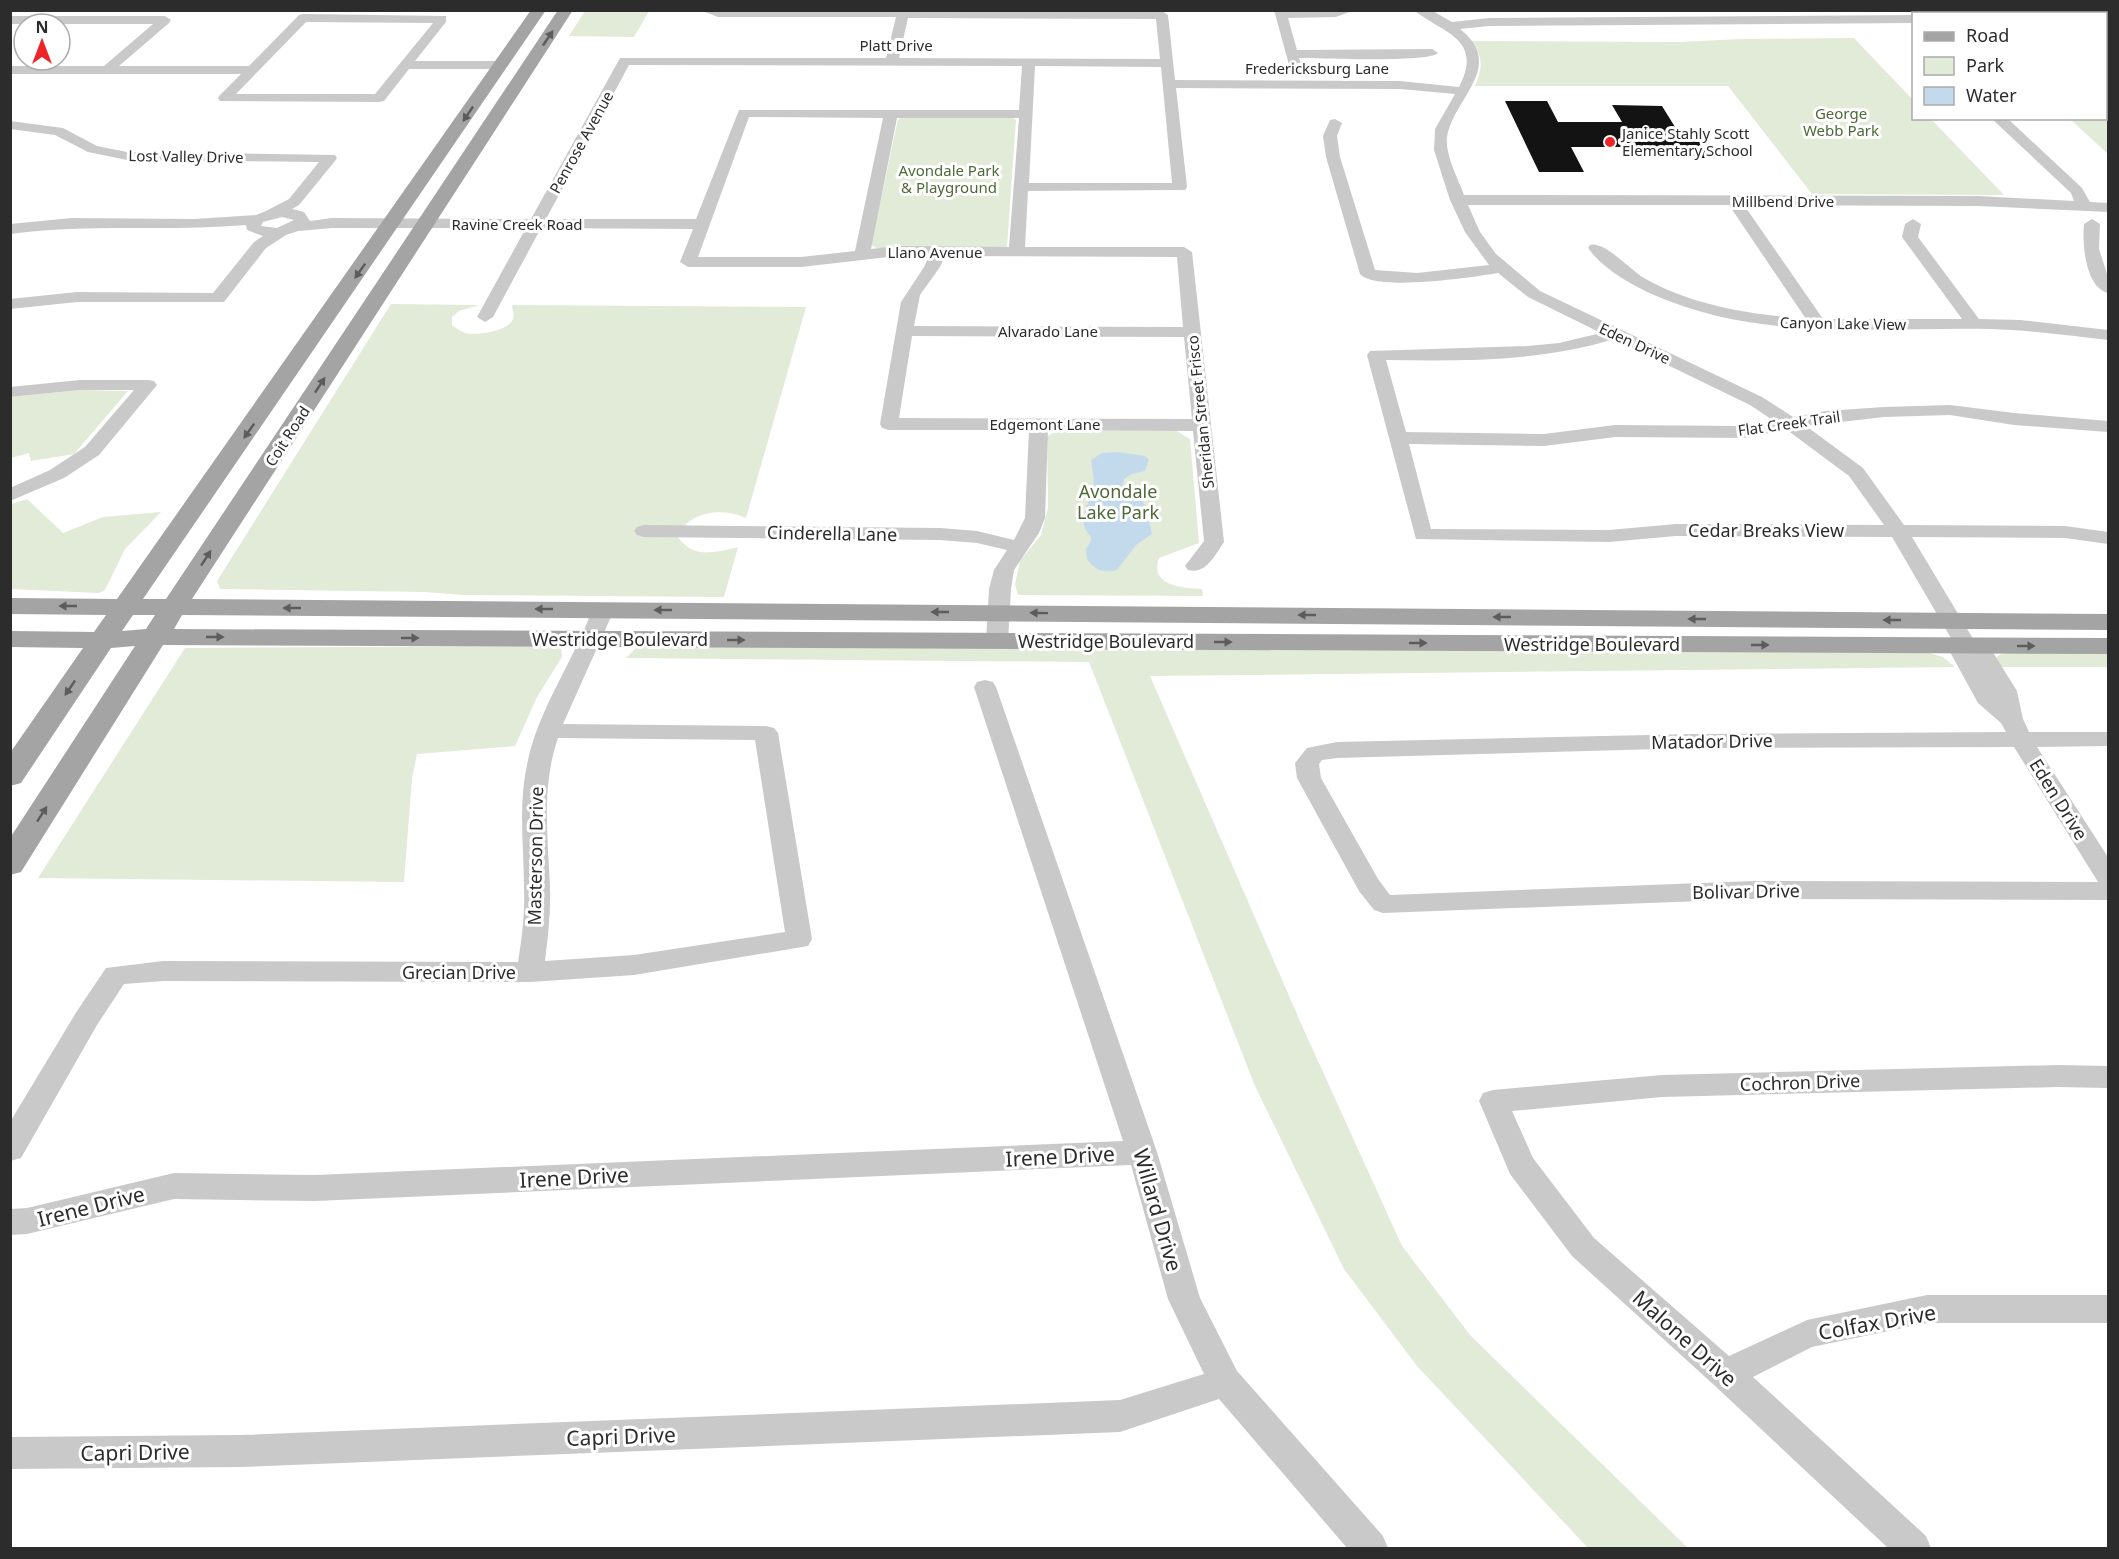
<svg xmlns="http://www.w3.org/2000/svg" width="2119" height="1559" font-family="'Noto Sans',sans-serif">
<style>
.green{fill:#e1ebd8}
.water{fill:#c3daec}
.building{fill:#131313}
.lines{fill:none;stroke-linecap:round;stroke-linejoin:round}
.minor{fill:#c9c9c9;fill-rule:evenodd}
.major{fill:#a4a4a4;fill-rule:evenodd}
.oneway{fill:#5c5c5c}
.poi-dot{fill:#ed2428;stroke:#fff;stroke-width:2}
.labels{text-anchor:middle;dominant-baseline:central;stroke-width:6;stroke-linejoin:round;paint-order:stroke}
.far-street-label{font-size:15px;fill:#2c2c2c;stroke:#fff}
.far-park-label{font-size:15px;fill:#4c6938;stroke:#fff}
.far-poi-label{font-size:15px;fill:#2c2c2c;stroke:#fff;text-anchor:start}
.park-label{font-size:18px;fill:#4c6938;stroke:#fff}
.street-label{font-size:18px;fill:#2c2c2c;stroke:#fff}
.near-street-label{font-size:21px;fill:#2c2c2c;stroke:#fff}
</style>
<rect width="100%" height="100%" fill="#fff"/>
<!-- green -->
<g class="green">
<path d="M585,11v-1l64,1 -15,26 -65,-1z"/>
<path d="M1854,38l59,62 1,18 17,1 73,76 -192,-1 -84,-108h-253c8,-17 8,-29 -3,-45l207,1 63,-3z"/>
<path d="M2106,109h2v45l-38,-35 36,-1z"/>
<path d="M905,117h107l4,3 -9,127 -130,1 -6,-3 27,-126z"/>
<path d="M391,304l88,1 -20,6 -7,6v8c4,3 8,6 13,8 11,3 44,-2 48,-14 2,-4 -1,-9 -1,-14l294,2 -60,211c-24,-11 -56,-7 -69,18 16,23 36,17 61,11l-14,50 -260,-2 -39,-3 -205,-3 -3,-8z"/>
<path d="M80,390l48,1 -54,63 -43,7 -2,-8 -18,5v-61z"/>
<path d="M1059,430h116l15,9 9,104 -40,15c-10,28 24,30 43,31l1,7 -185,-1 -3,-11 5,-23 21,-26 7,-27 -1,-72z"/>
<path d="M27,499l36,34 40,-16 58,-5 -36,37 -20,41 -6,3 -88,-4v-85z"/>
<path d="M640,644l1289,9 14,4 12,10 -805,9 153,352 99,218 68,89 218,213h-100l-171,-182 -73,-97 -89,-183 -166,-424 -463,-4z"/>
<path d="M551,646l10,1 1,10 -25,40 -22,49 -98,8 -5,24 -8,104 -366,-4 147,-230z"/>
<path d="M2010,653h98v14h-110l-3,-8 6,-5z"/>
</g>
<!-- water -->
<path class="water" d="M1118,452l27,4 4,4 -4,11 -13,3 -8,5 -1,8 17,8 7,15 5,24 -16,11 -19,25c-14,3 -21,1 -30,-11l-1,-10c11,-16 1,-11 -2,-24 -3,-13 7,-25 9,-37 2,-8 -1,-20 -2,-28l11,-7z"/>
<!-- building -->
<path class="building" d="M1505,101h42l11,21h64l-10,-17 50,1 18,29h17l16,23h-64l-6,-11h-72l13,25h-45z"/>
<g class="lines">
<!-- minor -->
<g class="minor">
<path d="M700,10l462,1 6,4 7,65 225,1 59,6c26,-50 -20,-55 -45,-77h17l21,12 37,-4 425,-3v8l-425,3 -29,3c47,37 -7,70 -13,108 -2,19 11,41 17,58l514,1 96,5 -3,-8 -80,-75h16l75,70 8,14 18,1v9l-130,-6 -234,-1 79,114h139l-60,-82 3,-13 8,-5 8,5 -3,13 61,82 41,1 88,10v10c-39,-4 -78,-10 -118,-11 -113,-2 -229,13 -336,-34 -24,-11 -50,-25 -66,-47l2,-3c15,-4 40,25 54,33 49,28 106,36 162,41l-77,-114h-261l12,27 16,22 44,37 222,106 31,20 33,-6 58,-4 66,-2 64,8 94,8v11l-94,-7 -64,-10 -66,2 -78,9 57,42 41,57 161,1 43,6v12l-43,-6 -153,-1 63,105 14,4 28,45 6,28 6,13h79v14l-71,1 71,110v43l-354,-1 -371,14 -9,-3 -15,-19 -62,-113 -2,-15 12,-15 30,-6 358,-8 311,-2 -5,-9 -23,-20 -28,-51 5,-7 -63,-108 -216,-1 -67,6 -193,-3 -49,-184 3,-4 158,-5 31,-3 42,-10 -73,-36 -30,-24c-24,4 -123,19 -138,1l-34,-117 -3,-21 7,-16 5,-1 7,4 -5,13 3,21 35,113 42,3 72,-8 -24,-33 -15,-32 -16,-50 1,-21 20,-35 -55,-5 -224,-1 11,99 -2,3 -157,1 -3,56h159l8,5 32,290c-9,13 -18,33 -36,28l-3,-4 19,-25 -11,-110 -145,-1 -3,88 -6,15 -25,37 -3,19 -3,52 -3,5 -8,2 -8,-2 -3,-5 3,-52 5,-19 13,-20 -30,-7 -37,-3 -296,-3 -7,-2 -3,-4 3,-4 7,-2 296,3 37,3 37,9 11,-22 4,-88h-140l-7,-2 -2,-4 21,-122 23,-35 5,-11h-32l-96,11h-113l-8,-5 13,-33 -152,-1 -48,89 -8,5 -8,-5 49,-89h-194l-34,3 -12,4 -20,13 -42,54h-147l-67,7v-10l67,-7 136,1 41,-51 9,-6 -16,-6 -1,-5c-79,7 -157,-2 -236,9v-10l62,-6 123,1 61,-4 10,-4 23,-12 30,-37 -192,-2 -39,-8 -33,-17 -45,-6v-8l53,7 34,18 30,6 208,3 2,3 -2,3 -36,44 -7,4 12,3 6,9 22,-3 199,1 89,-161h266l10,-41h-178zM908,18l248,1 4,40 -261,-1zM629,65l393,1 -3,44h-280l-43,109h-150zM1035,66l126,1 11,116h-143zM749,117l134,1 -28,133 -54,6h-103zM897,118h122l-10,129 -112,-1 -26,3zM282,217l12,3 -17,8 -16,-2 2,-4zM945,256l232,1 6,70 -269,-1 6,-31 20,-28zM912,336l272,1 8,82 -293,-1zM1614,339l136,66 24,16 -30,5 -129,-1 -71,9 -138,-2 -20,-72c77,1 154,2 228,-21zM1787,430l62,46 35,49 -208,-1 -67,6 -178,-1 -22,-85 135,2 71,-9 129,1zM2014,747l84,135 -344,-1 -364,14 -12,-16 -57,-101 -2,-14 3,-4 15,-2 358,-10z"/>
<path d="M1274,10h81l-19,7 -48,1 9,32 135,-1 6,4c-10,10 -117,5 -139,5l4,11 -2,3h-10z"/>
<path d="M1947,10h13l2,4h-13z"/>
<path d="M2069,10h28l-5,4h-28z"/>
<path d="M303,14l143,2v6l-31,39h85l6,4 -6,4h-91l-25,32 -5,1 -159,-1 -2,-3 2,-3 21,-21h-231v-8h94l49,-42h-143v-8h155l6,4 -2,3 -50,43h130l50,-51zM306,22l127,1 -58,71h-139z"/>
<rect x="2106" y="52" width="2" height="8"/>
<rect x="2106" y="102" width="2" height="8"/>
<path d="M2092,219l8,5 -1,25 9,28v16c-23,-6 -26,-50 -24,-69z"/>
<path d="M80,380h68l6,1 3,4 -58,70 -35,23 -54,23v-13l40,-18 35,-23 49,-57h-54l-70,7v-10z"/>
<path d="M603,604l8,1 3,5 -51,114 203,2 8,2 4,5 34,206 -4,7 -174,29 -104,7 -367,-1 -39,3 -27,41 -76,133 -11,3v-39l67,-111 29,-43 57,-7 355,1c4,-24 7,-49 6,-73 0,-42 -6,-83 3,-124 10,-54 46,-102 65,-155l3,-5zM558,738l197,2 30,192 -151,23 -89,6c3,-25 6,-49 5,-74 -2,-50 -9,-100 8,-149z"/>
<path d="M985,680l8,2 3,5 161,465 43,146 37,73 146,165 5,12h-41l-128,-149 -99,33 -879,35 -231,2v-32l231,-2 879,-35 84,-26 -36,-75 -37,-134 -816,36 -141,-2 -147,35 -17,1v-26l17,-1 147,-35 141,2 808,-34 -149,-454 3,-5z"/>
<path d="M2058,1065l50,1v22l-50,-1 -396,10 -150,14 21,47 61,80 135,118 78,-36 120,-25h181v28h-181l-115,24 -59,30 173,159 5,12h-43l-174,-163 -142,-129 -62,-82 -31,-73 4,-8 10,-3 169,-15z"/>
</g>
<!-- major -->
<path class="major" d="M531,10h15l-403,589h23l392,-589h15l-381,589 1916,15v16l-1926,-15 -8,14 1934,9v16l-1945,-9 -142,227 -11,3v-37l125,-192 -24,2 -90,135 -11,3v-33l73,-105 -73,-1v-16l84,1 12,-17 -96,-1v-16l107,1zM133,615h22l-9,14 -24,2z"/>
</g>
<!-- one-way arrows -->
<defs><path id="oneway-solid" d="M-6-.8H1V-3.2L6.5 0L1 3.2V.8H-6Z" transform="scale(1.5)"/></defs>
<g class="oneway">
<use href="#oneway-solid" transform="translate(548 38) rotate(-56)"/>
<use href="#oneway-solid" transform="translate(468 114) rotate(124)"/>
<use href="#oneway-solid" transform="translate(360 271) rotate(125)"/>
<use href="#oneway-solid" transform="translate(320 385) rotate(-57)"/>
<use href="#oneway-solid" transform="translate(249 431) rotate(125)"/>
<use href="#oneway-solid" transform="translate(206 558) rotate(-57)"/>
<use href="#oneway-solid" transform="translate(68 606) rotate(-180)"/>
<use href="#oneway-solid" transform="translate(292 608) rotate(-180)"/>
<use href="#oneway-solid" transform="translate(544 609) rotate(-180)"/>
<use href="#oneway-solid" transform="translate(663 610) rotate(-180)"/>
<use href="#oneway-solid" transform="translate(940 612) rotate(-180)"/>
<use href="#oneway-solid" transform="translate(1039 613) rotate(-179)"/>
<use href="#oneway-solid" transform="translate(1307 615) rotate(-180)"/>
<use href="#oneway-solid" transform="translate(1502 617) rotate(-180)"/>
<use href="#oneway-solid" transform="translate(1697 619) rotate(-180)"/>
<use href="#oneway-solid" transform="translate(1892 620) rotate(-180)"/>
<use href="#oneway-solid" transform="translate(215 637)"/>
<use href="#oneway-solid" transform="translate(410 638)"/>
<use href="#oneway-solid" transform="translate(736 640)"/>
<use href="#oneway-solid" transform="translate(1223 642)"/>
<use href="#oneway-solid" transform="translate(1418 643)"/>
<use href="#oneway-solid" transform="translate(1760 645)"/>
<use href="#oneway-solid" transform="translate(2026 646)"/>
<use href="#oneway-solid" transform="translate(70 688) rotate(124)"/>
<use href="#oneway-solid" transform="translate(42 814) rotate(-57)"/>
</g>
<!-- markers -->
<circle class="poi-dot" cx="1610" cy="142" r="6"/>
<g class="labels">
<!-- far-street labels -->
<g class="far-street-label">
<text x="896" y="45">Platt Drive</text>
<text x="1317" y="68">Fredericksburg Lane</text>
<text transform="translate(581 142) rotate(-61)">Penrose Avenue</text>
<text transform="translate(186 156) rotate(1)">Lost Valley Drive</text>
<text x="1783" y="201">Millbend Drive</text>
<text x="517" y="224">Ravine Creek Road</text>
<text x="935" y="252">Llano Avenue</text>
<text transform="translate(1843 323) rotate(1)">Canyon Lake View</text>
<text x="1048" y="331">Alvarado Lane</text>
<text transform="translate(1635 343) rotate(25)">Eden Drive</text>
<text transform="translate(1200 412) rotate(-96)">Sheridan Street Frisco</text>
<text transform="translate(1789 423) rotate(-8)">Flat Creek Trail</text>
<text x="1045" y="424">Edgemont Lane</text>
<text transform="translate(287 436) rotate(-57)">Coit Road</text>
</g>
<!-- far-park labels -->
<g class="far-park-label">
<text x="1841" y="113">George<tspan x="1841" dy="17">Webb Park</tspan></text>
<text x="949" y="170">Avondale Park<tspan x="949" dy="17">&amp; Playground</tspan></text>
</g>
<!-- far-poi labels -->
<g class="far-poi-label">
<text x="1622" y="133">Janice Stahly Scott<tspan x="1622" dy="17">Elementary School</tspan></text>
</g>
<!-- park labels -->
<g class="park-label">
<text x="1118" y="491">Avondale<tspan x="1118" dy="21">Lake Park</tspan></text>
</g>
<!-- street labels -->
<g class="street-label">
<text x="1766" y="530">Cedar Breaks View</text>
<text transform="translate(832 533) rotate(1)">Cinderella Lane</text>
<text x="620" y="639">Westridge Boulevard</text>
<text x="1106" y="641">Westridge Boulevard</text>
<text x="1592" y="644">Westridge Boulevard</text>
<text transform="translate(1712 741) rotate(-1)">Matador Drive</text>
<text transform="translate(2059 799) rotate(58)">Eden Drive</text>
<text transform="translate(535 856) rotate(-89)">Masterson Drive</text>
<text transform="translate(1746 891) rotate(-1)">Bolivar Drive</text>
<text x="459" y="972">Grecian Drive</text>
<text transform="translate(1800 1082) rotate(-2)">Cochron Drive</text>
</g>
<!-- near-street labels -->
<g class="near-street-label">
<text transform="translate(1060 1156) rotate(-3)">Irene Drive</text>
<text transform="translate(574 1177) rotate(-3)">Irene Drive</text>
<text transform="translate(91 1206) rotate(-14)">Irene Drive</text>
<text transform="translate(1158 1210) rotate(74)">Willard Drive</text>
<text transform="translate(1877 1322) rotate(-10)">Colfax Drive</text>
<text transform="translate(1685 1338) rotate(42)">Malone Drive</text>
<text transform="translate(621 1436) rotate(-2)">Capri Drive</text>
<text transform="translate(135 1452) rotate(-1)">Capri Drive</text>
</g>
</g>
<!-- border -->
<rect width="2119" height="1559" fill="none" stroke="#2c2c2c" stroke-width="24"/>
<!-- legend -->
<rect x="1912" y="12" width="195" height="108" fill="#ffffff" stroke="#ababab" stroke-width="1.5"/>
<rect x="1924" y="32" width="30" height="9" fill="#a4a4a4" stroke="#ababab" stroke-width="1.5"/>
<text x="1966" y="42" font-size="18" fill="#2c2c2c">Road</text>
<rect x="1924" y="57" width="30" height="18" fill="#e1ebd8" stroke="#ababab" stroke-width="1.5"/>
<text x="1966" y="72" font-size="18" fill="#2c2c2c">Park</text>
<rect x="1924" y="87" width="30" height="18" fill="#c3daec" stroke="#ababab" stroke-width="1.5"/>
<text x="1966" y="102" font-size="18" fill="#2c2c2c">Water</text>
<!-- north arrow -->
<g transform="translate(42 42)"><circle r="28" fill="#ffffff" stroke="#ababab" stroke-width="1.5"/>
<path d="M0-4.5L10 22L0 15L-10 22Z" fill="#ed2428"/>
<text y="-9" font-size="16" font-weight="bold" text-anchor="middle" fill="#2c2c2c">N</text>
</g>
</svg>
